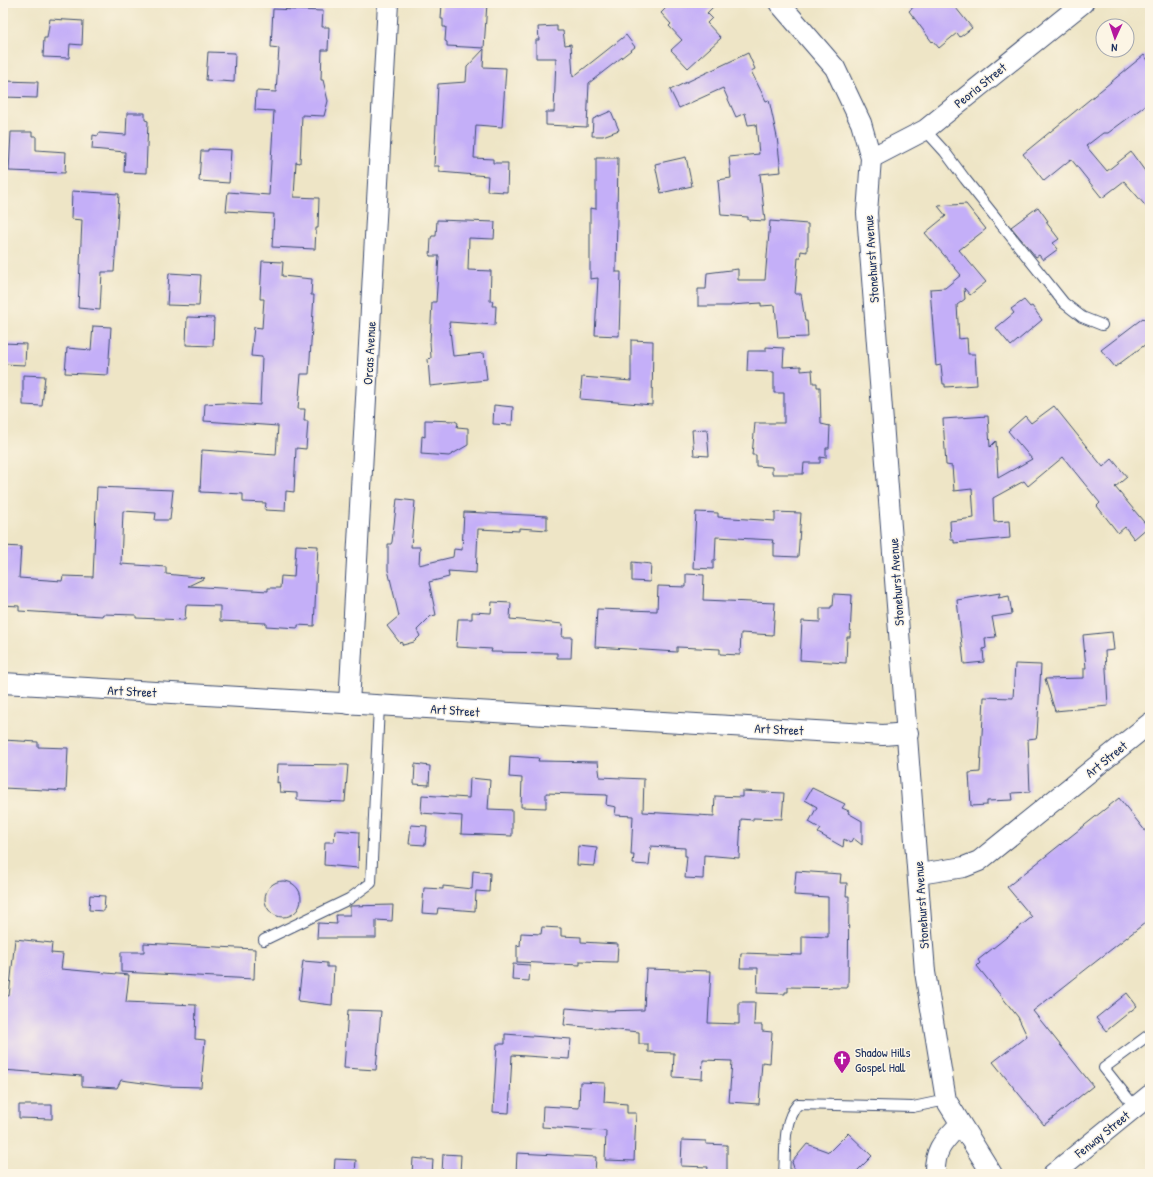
<svg xmlns="http://www.w3.org/2000/svg" width="1153" height="1177" font-family="'Patrick Hand',sans-serif">
<style>
.building{fill:#c4aff8}
.lines{fill:none;stroke-linecap:round;stroke-linejoin:round}
.service-casing{stroke:#3b4a6e;stroke-width:12}
.minor-casing{stroke:#3b4a6e;stroke-width:22}
.service{stroke:#fff;stroke-width:10}
.minor{stroke:#fff;stroke-width:20}
.labels{text-anchor:middle;dominant-baseline:central;stroke-width:3;stroke-linejoin:round;paint-order:stroke}
.street-label{font-size:13px;fill:#1b2f5e;stroke:#fcf5e5}
.poi-label{font-size:13px;fill:#1b2f5e;stroke:#fcf5e5;text-anchor:start}
</style>
<rect width="100%" height="100%" fill="#fcf5e5"/>
<filter id="ink" filterUnits="userSpaceOnUse"><feTurbulence type="fractalNoise" baseFrequency=".025" numOctaves="2"/><feDisplacementMap in="SourceGraphic" scale="8" xChannelSelector="R" yChannelSelector="G"/><feConvolveMatrix kernelMatrix="1 2 1 2 8 2 1 2 1" color-interpolation-filters="sRGB"/></filter>
<filter id="wash" filterUnits="userSpaceOnUse"><feTurbulence type="fractalNoise" baseFrequency=".012" numOctaves="4" result="noise"/><feDisplacementMap in="SourceGraphic" scale="16" xChannelSelector="R" yChannelSelector="G"/><feGaussianBlur stdDeviation="0.9" result="paint"/><feColorMatrix in="noise" values="0 0 0 0 0 0 0 0 0 0 0 0 0 0 0 0 0 1.4 0 .05"/><feComposite in="paint" operator="in"/></filter>
<g filter="url(#wash)">
<rect width="100%" height="100%" fill="#eee5c6"/>
<g id="blocks">
<!-- building -->
<g class="building">
<path d="M442,3h45l-3,45 -37,-2v-4l-2,-1 1,-14h-3v-8h-2z"/>
<path d="M671,3h46l-10,10 5,5 -5,5 14,15 -33,30 -17,-18 11,-10 -13,-14 2,-2 -10,-11z"/>
<path d="M918,3h34l20,25 -12,9 -3,-4 -18,15 -6,-7 -1,1 -23,-31z"/>
<path d="M273,9l50,2 -1,16h7l-1,23h-6l-1,30h2l5,21 -4,15 -22,-1 -2,48 -4,-1 -2,35 25,1 -1,30h-2l-1,21 -43,-2 2,-33 -48,-3 2,-19 41,3 5,-84 -19,-1 1,-19 20,1 3,-44 -8,-1z"/>
<path d="M50,19l33,2 -1,24 -12,-1 -1,14 -26,-1 1,-19h3z"/>
<path d="M557,26v5h6l2,14 6,-1 2,33 53,-42 9,12 -46,36 -2,44 -41,-2v-13h8l2,-54h-20v-18h3l-1,-13z"/>
<path d="M484,49l-1,18 23,1 -4,59 -26,-2 -2,33 19,1v4h15l-1,29 -20,-1 1,-15 -49,-4v-6h-5l4,-82 28,-2 1,-15z"/>
<path d="M208,52l27,1 -1,29 -28,-2z"/>
<path d="M748,53l7,16 -4,2 15,30 3,-1 8,37 4,35 -21,2 5,47 -17,-1v-3l-27,-2 -3,-35 13,-2 -2,-21 30,-3 -3,-30 -8,1 -3,-12 -9,4 -13,-29 -44,20 -9,-18z"/>
<path d="M1144,55l6,8v39l-42,31h-5l-17,13 21,25 24,-19 19,26v33l-26,-30 -22,17 -31,-39 -27,22 -21,-27z"/>
<path d="M3,81l35,1 -1,16 -34,-1z"/>
<path d="M611,111l8,19 -16,6h-11l1,-17z"/>
<path d="M127,113h18v7l3,1 -2,52 -22,-1 1,-20 -33,-3 1,-14 5,1 1,-3 27,2z"/>
<path d="M11,132h21v4h4v14l30,2 -1,21 -56,-2z"/>
<path d="M208,149l23,1 -2,33 -30,-2 2,-30h7z"/>
<path d="M686,157l6,29 -31,7 -6,-29z"/>
<path d="M596,158h22l-2,114h5l-2,64 -24,-1 3,-57 -8,1v-71l6,1z"/>
<path d="M72,191l47,3 -5,78h-12l-2,38 -22,-2 4,-88 -11,-1z"/>
<path d="M966,204l20,25 -27,21 27,32 -16,13 -6,-7 1,11 -8,6 2,34 8,-1 1,16h7l2,31 -32,2v-3h-2l-2,-19 -5,1 -6,-77 15,-1 16,-13 -36,-42 21,-17 -8,-10z"/>
<path d="M1038,207l10,14 -2,1 13,17 -6,4 5,6 -15,11 -4,-5 -3,2 -25,-30z"/>
<path d="M437,220l58,2 -1,17 -25,-1 -1,32 23,1 -1,30h3l-1,5h4l-1,19 -46,-3 4,34 31,-3 3,27 -57,6 -2,-27 3,-1 -1,-16 2,-40h4l3,-46h-9l1,-18 1,-2h4z"/>
<path d="M770,221l38,3v22h-1v6l-6,-1 -1,7h-2l-3,36h6l4,27h2l1,16 -30,1 -3,-33 -14,1v-3l-30,2v1h-33v-17h8l1,-16 31,-4v11h27z"/>
<path d="M262,261l21,1 -1,14 30,3 -1,16h3l-5,79h-8l-3,35h7l-1,12h4l-2,28 -10,-1 -2,44 -8,-1 -1,20 -20,-1 1,-7 -23,-1v-8l-43,-2 2,-42 74,5 2,-29 -74,-5 1,-17 21,-1 34,2 2,-48 -11,-1 3,-29 8,1 2,-29h-4z"/>
<path d="M169,273l32,2 -2,31 -32,-1z"/>
<path d="M1024,300l6,7 2,-1 10,14 -31,26 -15,-18 18,-15 -3,-4z"/>
<path d="M187,317l27,1 -1,28 -27,-1z"/>
<path d="M1143,318l7,8v15l-35,26 -14,-17z"/>
<path d="M93,326l18,1 -3,48 -43,-2 2,-25 24,2z"/>
<path d="M631,340l22,1 -1,64 -72,-6 2,-22 49,4z"/>
<path d="M3,343l23,1 -1,21 -22,-1z"/>
<path d="M766,347l18,1 -1,19 18,-1v5l11,-1 1,13h4v4h3l1,37 9,2 -1,22h-3v10l-6,-1v6h-16l-1,11h-31v-7l-16,-1v-11h-4l3,-32h29v-30h-10v-21l-27,-1 1,-20h18z"/>
<path d="M23,375l22,1 -3,30 -19,-1z"/>
<path d="M494,405l19,2 -1,18 -19,-1z"/>
<path d="M1054,406l49,61 9,-8 15,18 -12,10 33,40 -14,12 -9,-12 -7,6 -21,-27 3,-3 -37,-46 -35,29 -4,-5 -31,17 1,24 15,-1 1,17 -56,5v-3h-3l-1,-19 24,-3 -2,-29 -18,2 -2,-25 -6,-1 -3,-46 45,-3 2,31 6,-6 2,37 34,-19 -24,-28 17,-15 6,7z"/>
<path d="M425,420l30,1 3,2 -1,4 11,1v17l-19,11 -28,-2 1,-18 3,1z"/>
<path d="M707,429l2,27 -15,-1 -2,-25z"/>
<path d="M97,487l76,3 -3,30h-15l1,-7 -33,-2 -2,53 45,3v7l39,4 -17,8 80,5v-3h12l1,-12 13,1 2,-32 22,1 -4,80 -16,-1v3l-32,-2v-3l-46,-2v-15l-34,-1 -1,15 -49,-2v-3l-33,-1 -1,2 -83,-5v-5l-16,-1 1,-59 17,1 -2,31 43,3 1,-5 30,1z"/>
<path d="M397,499l18,2 -4,46h9l-1,18 34,-8 1,-8 8,1 2,-38 83,4v14l-28,-2v3l-41,-2 -2,44 -28,-2 1,6 -20,5 7,33 -5,1 -14,14 3,6 -6,6 -11,3 -2,-3 -1,1 -13,-17 12,-10 -11,-46v-26h3l1,-2z"/>
<path d="M696,512l22,1v4l57,4v-9l26,1 -3,44 -24,-1v-13h-2l1,-3 -57,-3 -1,23h-2v9l-20,-1z"/>
<path d="M632,562l19,2 -1,18 -18,-1z"/>
<path d="M686,574l18,1 -1,25 72,3 -2,32 -32,-2 -1,22 -20,-1v-5l-43,-2v5l-82,-5 2,-38 60,2 1,-25 28,1z"/>
<path d="M1000,593l-2,5 11,-2 3,18 -20,3 4,20 -11,1 1,10 -3,1 1,13 -20,2 -7,-64z"/>
<path d="M834,594l18,1 -2,42h-3l-1,26 -46,-3 2,-39 18,1v-14h11v-2h2z"/>
<path d="M492,602l19,1 -1,16 53,5 -1,13h10l-1,21h-14v-5l-66,-1 1,-3 -36,-2 2,-28h14v-7l19,1z"/>
<path d="M1112,632l2,18 -9,1 3,55 -53,5 -10,-32 39,-1v-10h2l-3,-33z"/>
<path d="M1015,664l26,1 -4,70 -1,3 -8,1 2,53 -18,1 1,7 -26,1v4l-16,1 -2,-33 11,-1 4,-75 29,1z"/>
<path d="M3,740l35,2v5l30,1 -2,43 -63,-3z"/>
<path d="M510,756l29,2 -1,3 60,1 2,15 44,2 -1,33 71,4 1,-20 27,1v-6l42,2 -2,26 -29,-1v2l-12,-1 -2,39 -35,-3 -1,24 -18,-1 2,-22h-2v-8l-34,-2 -2,19 -16,-1 1,-9h-3l2,-39 -18,-1 1,-8 -10,-2 1,-10 -61,-2v15l-25,-1 1,-29 -13,-1z"/>
<path d="M278,764l70,1 -3,37 -48,-2v-7l-17,-1 -1,-10 -2,1z"/>
<path d="M415,764l15,2 -1,19 -15,-1z"/>
<path d="M470,778l20,2 -2,29 24,1v26l-51,-2 1,-18 -41,-3 1,-18 47,3z"/>
<path d="M812,788l33,16 -3,4 7,3 -1,2 14,8v24l-9,-7 -3,5 -6,-4 -1,8 -25,-14 3,-4 -12,-7 8,-15 -12,-7z"/>
<path d="M1119,798l31,39v82l-117,92 60,75 -49,39 -51,-63 34,-26 -9,-19 -41,-51 3,-3 -2,-3 54,-43 -25,-30z"/>
<path d="M411,825l16,1 -2,19 -16,-1z"/>
<path d="M335,830l24,2 -1,36 -34,-3 1,-23h9z"/>
<path d="M578,846l19,2 -2,18 -18,-1z"/>
<path d="M473,871l17,2 -1,19 -13,-1 -1,20 -37,-3 -1,6 -15,-1 2,-25 19,1v-3l29,3z"/>
<path d="M796,871l45,3 -1,9h7l-1,13h3l-1,90 -1,2 -59,-1v5h-3v2l-28,-1 1,-25h-18l1,-15 61,2v-19l26,1v-40l-34,-2z"/>
<circle cx="283" cy="899" r="18"/>
<path d="M90,895l15,1 -1,15 -15,-1z"/>
<path d="M393,905l-1,16 -16,-1v18h-59l1,-15 19,1 -1,-9h14v-9z"/>
<path d="M542,927l19,1v8l20,1v5l37,2 -1,18 -37,-1v4l-63,-3v-17l3,1 1,-13 20,1z"/>
<path d="M15,939l37,4 -1,10 12,1 -2,15 68,6 -3,27 70,3 -1,34 10,1 -4,47 -36,-1 -44,-6 -4,8 -35,-2v-10l-79,-6v-75l6,1z"/>
<path d="M144,943l111,6 -1,30 -133,-7v-20h23z"/>
<path d="M303,961l24,2v4h7l-2,38 -34,-4z"/>
<path d="M513,964l17,1 -1,16 -17,-1z"/>
<path d="M646,969l65,2 -3,52 31,1v-22h16l-1,23h8v6l10,1 -2,31 -8,-1 -3,42 -30,-2 3,-41 -29,-1 -1,19 -29,-2 1,-24 -26,-1v-8h-9v-12l-75,-7 2,-17 37,3 41,-1z"/>
<path d="M1127,993l10,13 -31,25 -10,-13z"/>
<path d="M348,1010l33,1 -5,59 -32,-2z"/>
<path d="M505,1034l66,5 -2,20 -57,-4 -3,58 -16,-1 4,-68h8z"/>
<path d="M580,1082l25,1 -1,19 23,2v9h9l-2,48 -29,-1 1,-29 -64,-4 1,-21 36,2z"/>
<path d="M19,1105h33v14l-33,-1z"/>
<path d="M848,1133l24,23 -18,18h-58l-4,-12 15,-18 22,8z"/>
<path d="M682,1140l24,1v3l21,1v29h-20l1,-7 -27,-1z"/>
<path d="M517,1153l79,4 -1,17h-79z"/>
<path d="M443,1154l18,1 -1,19 -18,-1z"/>
<path d="M413,1158l20,2 -1,14h-20z"/>
<path d="M335,1159l21,1 -1,14h-21z"/>
</g>
</g>
</g>
<g filter="url(#ink)">
<use href="#blocks" fill-opacity="0" stroke="#3b4a6e" stroke-width="1"/>
<g class="lines">
<defs>
<g id="service">
<path d="M925,130l20,22 20,27 99,124 18,14 20,8"/>
<path d="M264,940l85,-41 22,-16 8,-178"/>
<path d="M1135,1107l-31,-39 46,-34"/>
<path d="M784,1174c2,-23 -2,-52 14,-70l115,3 33,-7"/>
</g>
<g id="minor">
<path d="M779,3l56,65 26,55 10,35 -4,55 58,759 21,128 46,74"/>
<path d="M871,158l54,-28 158,-127"/>
<path d="M3,683l880,52 25,-2"/>
<path d="M349,704l39,-701"/>
<path d="M919,874l45,-7 15,-6 171,-138"/>
<path d="M935,1174c-1,-25 9,-33 25,-50"/>
<path d="M1053,1174l97,-79"/>
</g>
</defs>
<!-- service casing -->
<use href="#service" class="service-casing"/>
<!-- minor casing -->
<use href="#minor" class="minor-casing"/>
<!-- service -->
<use href="#service" class="service"/>
<!-- minor -->
<use href="#minor" class="minor"/>
</g>
</g>
<!-- icons -->
<defs>
<symbol id="church-pin" viewBox="-11 -11 22 30"><path d="M0 17L-7.5 6A9.5 9.5 0 1 1 7.5 6Z" fill="#b5179e" stroke="#fcf5e5"/><path d="M-1.2-6h2.4v3.5h3.3v2.4h-3.3V6h-2.4V-.1h-3.3v-2.4h3.3Z" fill="#fff"/></symbol>
</defs>
<g fill-rule="evenodd">
<use href="#church-pin" x="832" y="1049" width="20" height="27"/>
</g>
<g class="labels">
<!-- street labels -->
<g class="street-label">
<text transform="translate(980 85) rotate(-39)">Peoria Street</text>
<text transform="translate(871 259) rotate(-94)">Stonehurst Avenue</text>
<text transform="translate(369 353) rotate(-87)">Orcas Avenue</text>
<text transform="translate(896 582) rotate(-94)">Stonehurst Avenue</text>
<text transform="translate(132 691) rotate(3)">Art Street</text>
<text transform="translate(455 710) rotate(4)">Art Street</text>
<text transform="translate(779 729) rotate(3)">Art Street</text>
<text transform="translate(1106 759) rotate(-39)">Art Street</text>
<text transform="translate(921 905) rotate(-94)">Stonehurst Avenue</text>
<text transform="translate(1102 1134) rotate(-39)">Fenway Street</text>
</g>
<!-- poi labels -->
<g class="poi-label">
<text x="855" y="1052">Shadow Hills<tspan x="855" dy="15">Gospel Hall</tspan></text>
</g>
</g>
<!-- margin -->
<rect width="1153" height="1177" fill="none" stroke="#fcf5e5" stroke-width="16"/>
<!-- north arrow -->
<g transform="translate(1115 38) rotate(183)"><circle r="19" fill="#fcf5e5" stroke="#a2a6af"/>
<path d="M0-3L7 15L0 10L-7 15Z" fill="#b5179e"/>
<text y="-6" font-size="11" font-weight="bold" text-anchor="middle" fill="#1b2f5e">N</text>
</g>
</svg>
